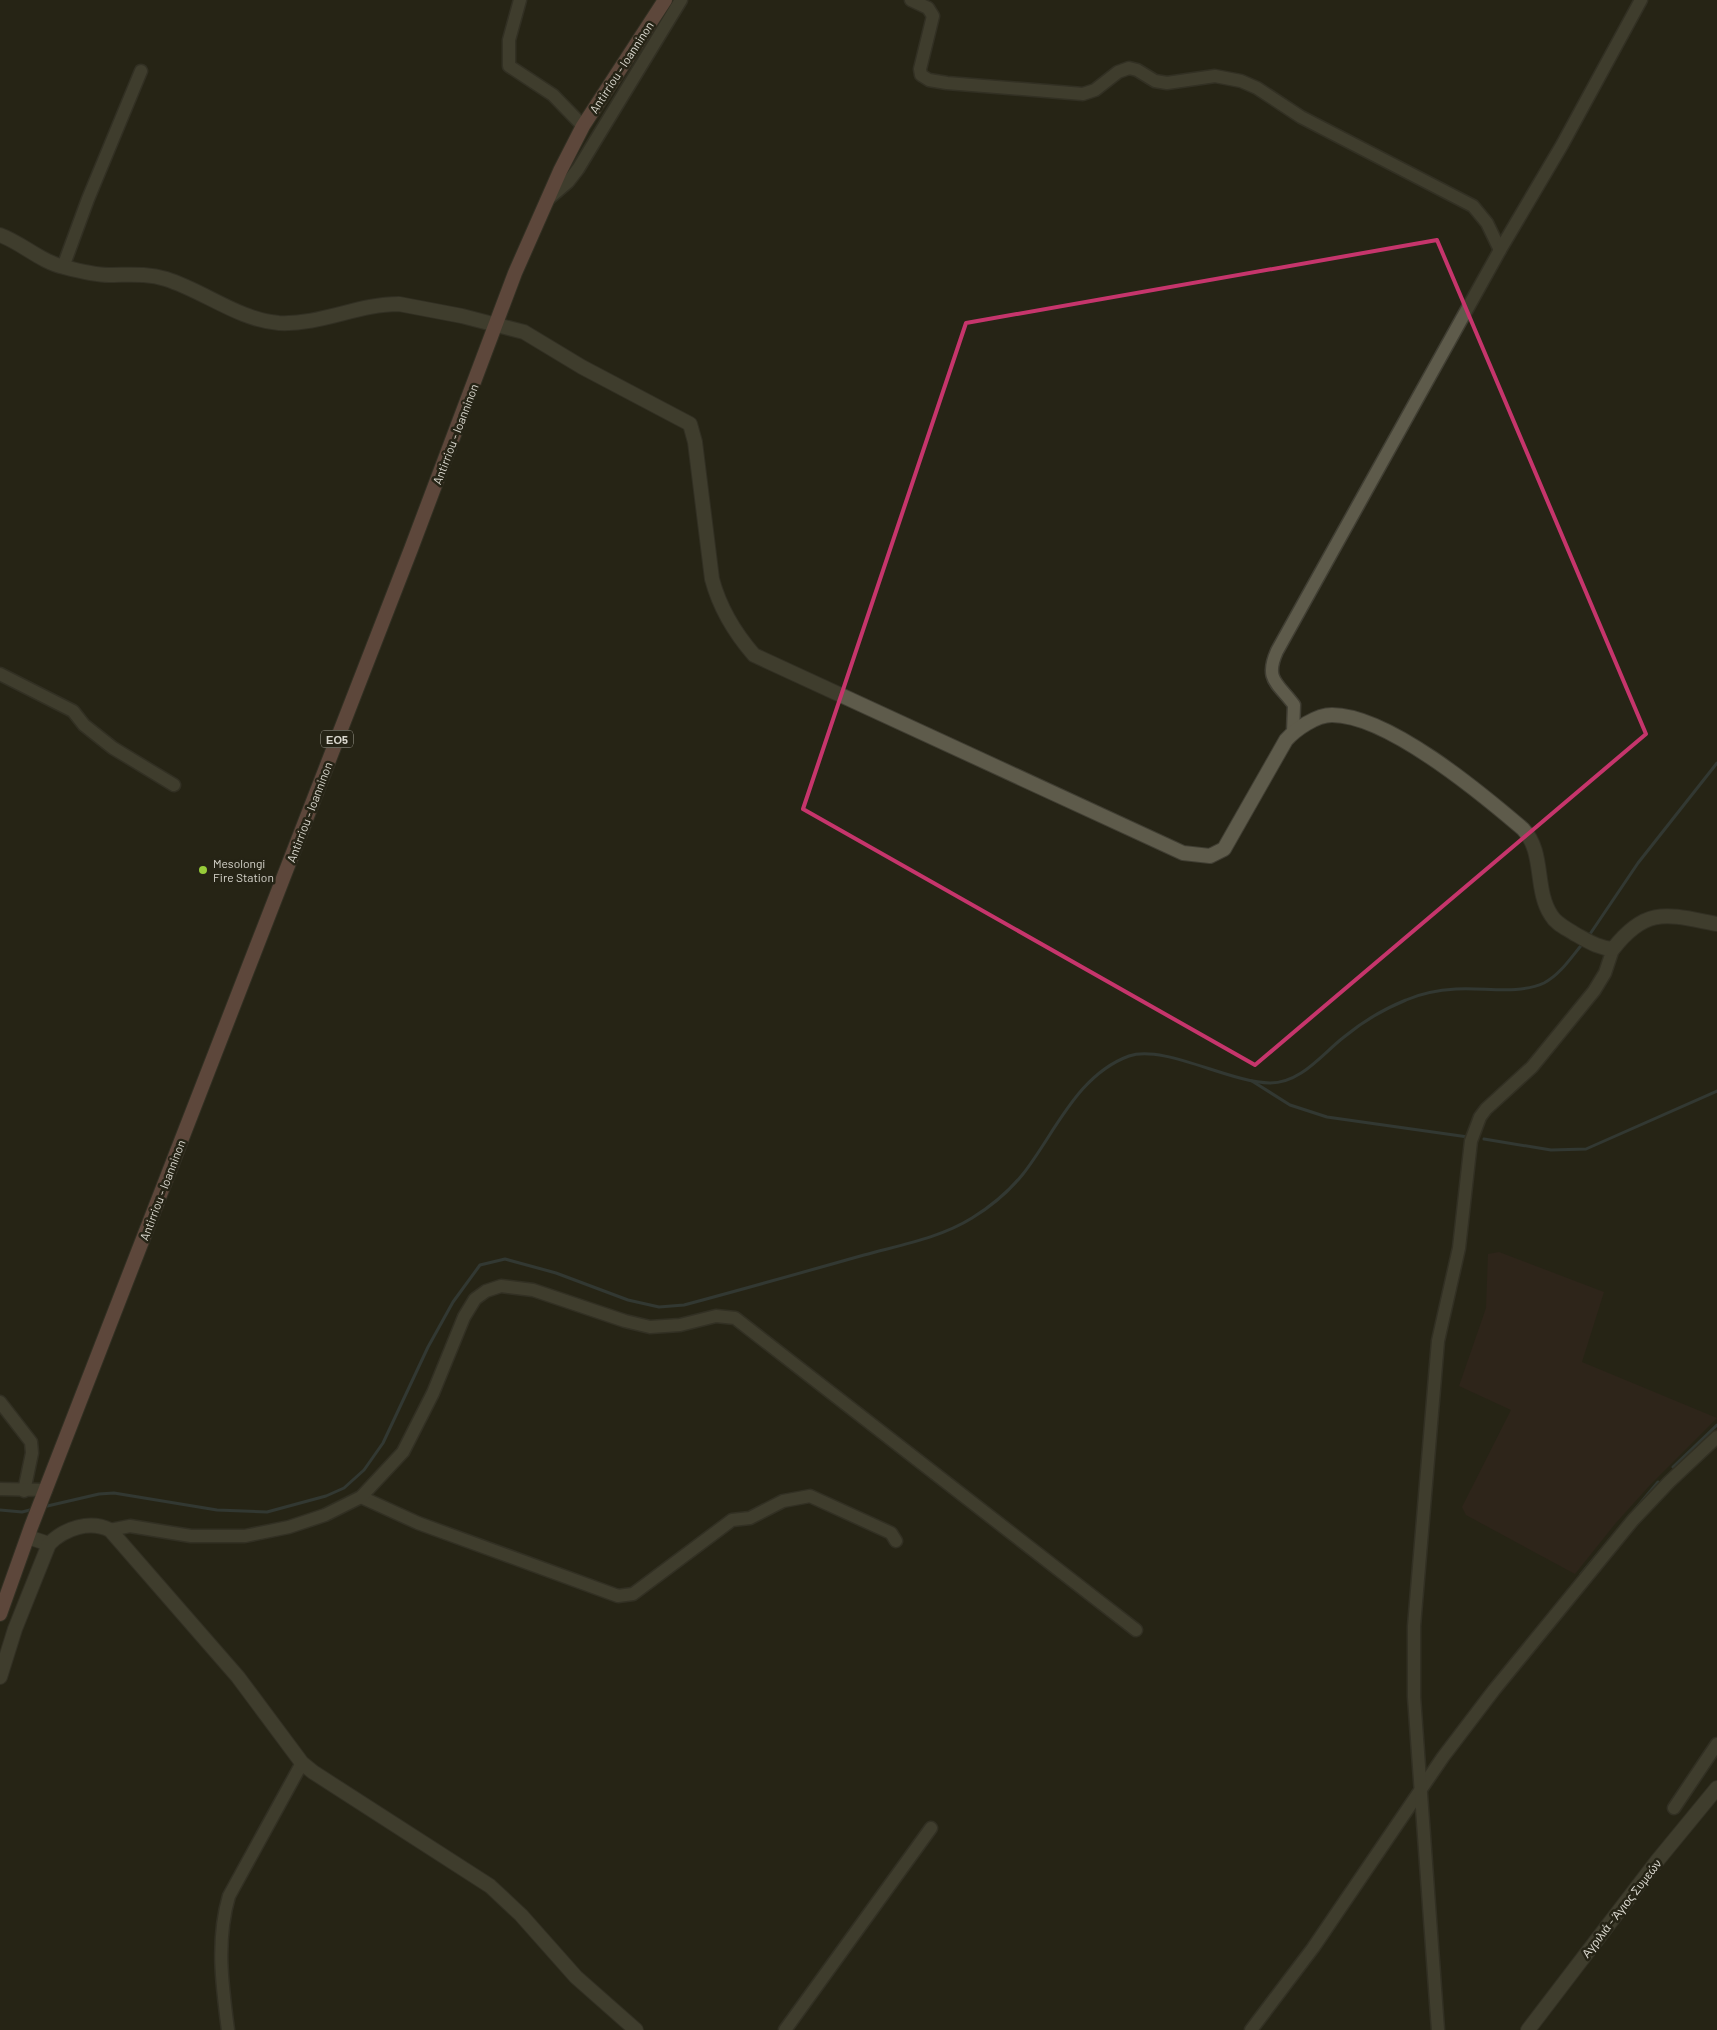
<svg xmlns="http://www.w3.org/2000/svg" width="1717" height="2030" font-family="Barlow,sans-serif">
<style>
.industrial{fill:#38261f}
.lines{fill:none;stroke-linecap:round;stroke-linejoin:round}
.stream{stroke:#415054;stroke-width:3}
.minor-casing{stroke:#403e33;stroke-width:15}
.tertiary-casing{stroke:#403e33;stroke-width:16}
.secondary-casing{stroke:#403e33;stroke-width:16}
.primary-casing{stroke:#403e33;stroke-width:16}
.minor{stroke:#5e5b4b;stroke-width:12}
.tertiary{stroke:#5e5b4b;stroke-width:14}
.secondary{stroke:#5e5b4b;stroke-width:14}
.primary{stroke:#a17268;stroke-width:14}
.marked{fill:none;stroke:#c6356c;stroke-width:4;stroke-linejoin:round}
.poi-dot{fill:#97cc39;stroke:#262416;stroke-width:2}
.labels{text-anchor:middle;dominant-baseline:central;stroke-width:5;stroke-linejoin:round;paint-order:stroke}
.shield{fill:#262416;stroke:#a4a298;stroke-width:1}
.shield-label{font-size:11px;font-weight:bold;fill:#dad8cf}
.street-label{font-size:12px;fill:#dad8cf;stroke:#262416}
.poi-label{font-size:12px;fill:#dad8cf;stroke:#262416;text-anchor:start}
</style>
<rect width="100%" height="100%" fill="#262416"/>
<!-- industrial -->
<path class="industrial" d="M1499,1252l105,40 -22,70 135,56 -67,67 -35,39 -40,50 -109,-59 -4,-8 49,-97 -52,-24 27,-78 2,-54z"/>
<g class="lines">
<!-- stream -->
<g class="stream">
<path d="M1588,937l50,-74 79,-100"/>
<path d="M1252,1081l38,24 37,12 141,20"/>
<path d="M1484,1139l67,11 35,-1 131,-58"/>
<path d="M1673,1467l44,-42"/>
<path d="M43,1507l56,-13 15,-1 103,17 50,2 59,-16 18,-8 20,-18 19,-27 45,-96 25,-45 27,-37 25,-6 51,14 72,27 31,7 25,-2c60,-16 120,-33 180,-50 36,-10 76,-17 108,-37 18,-11 38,-28 51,-44 32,-41 54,-99 106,-118 34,-12 102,27 141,27 31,0 52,-29 74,-46 18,-15 40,-28 62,-37 16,-7 33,-10 50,-11 28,-2 62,6 88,-6 17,-9 28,-27 40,-41"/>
<path d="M0,1510l22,2 12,-3"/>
<path d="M1581,1574l77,-92"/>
</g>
<defs>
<g id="minor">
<path d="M520,0l-11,40v26l44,29 30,31"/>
<path d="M911,0l17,8 5,8 -13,53 1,6 8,5 18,3 136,11 12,-4 23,-18 11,-4 8,2 18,11 12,2 48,-7 26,5 16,7 44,29 172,89 14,17 13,27"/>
<path d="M547,200l21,-18 10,-13 103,-169"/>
<path d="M63,267l25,-68 53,-128"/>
<path d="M0,674l73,37 11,14 29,23 61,37"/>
<path d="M1293,732l1,-27c-16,-22 -30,-25 -17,-54l223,-401 62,-105 79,-145"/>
<path d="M0,1402l31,40 1,11 -8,38"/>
<path d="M0,1489l46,1"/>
<path d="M361,1497l57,26 200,73 15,-2 99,-74 18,-2 33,-17 27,-5 81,37 5,8"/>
<path d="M110,1530l20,-4 61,10h54l44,-9 36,-12 36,-18 42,-45 30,-59 31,-76 11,-18 11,-8 15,-5 32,4 92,31 25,6 30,-2 36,-9 19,2 401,312"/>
<path d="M1674,1808l43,-64"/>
<path d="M228,2030c-6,-45 -12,-90 1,-134l73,-133"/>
<path d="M785,2030l146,-202"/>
<path d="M1251,2030l62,-82 130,-191 51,-67 139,-170 36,-38 48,-45"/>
<path d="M1438,2030l-24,-333v-71l24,-285 21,-93 12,-107 9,-24 6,-8 46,-42 62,-76 11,-18 8,-24"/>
</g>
<g id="tertiary">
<path d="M0,235c22,8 41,27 64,32 15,4 30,8 45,8 20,0 38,-2 57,4 38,12 73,41 113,44 42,2 79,-19 120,-19l63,12 62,16 58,35 108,57 5,18 17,137c8,30 22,53 42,76l429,198 27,3 14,-7 62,-109c10,-11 30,-25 46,-25 56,0 149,78 191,114 22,23 11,60 28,86 5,9 15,13 24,19 13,7 23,14 38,15 34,-44 56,-34 104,-25"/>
<path d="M28,1537l21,7"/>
<path d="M0,1677l15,-48 34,-85c16,-16 41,-24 61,-14l128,147 64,86 11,9 177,114 31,29 55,62 60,53"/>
</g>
<path id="secondary" d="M1528,2030l129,-169 60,-73"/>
<path id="primary" d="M0,1614l31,-87 380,-978 104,-276 45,-102 23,-45 82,-126"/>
</defs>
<!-- minor casing -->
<use href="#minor" class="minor-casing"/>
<!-- tertiary casing -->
<use href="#tertiary" class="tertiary-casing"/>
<!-- secondary casing -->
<use href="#secondary" class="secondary-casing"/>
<!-- primary casing -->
<use href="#primary" class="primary-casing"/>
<!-- minor -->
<use href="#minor" class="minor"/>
<!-- tertiary -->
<use href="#tertiary" class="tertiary"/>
<!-- secondary -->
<use href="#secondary" class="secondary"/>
<!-- primary -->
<use href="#primary" class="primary"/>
</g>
<!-- marked area -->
<path d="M0 0H1717V2030H0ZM1437,240l209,494 -391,331 -452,-256 163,-486z" fill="#262416" fill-opacity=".55" fill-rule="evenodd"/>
<path class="marked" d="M1437,240l209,494 -391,331 -452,-256 163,-486z"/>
<!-- markers -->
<circle class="poi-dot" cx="203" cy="870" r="5"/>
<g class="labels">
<!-- shield labels -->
<rect class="shield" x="321" y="730.5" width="32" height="17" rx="4"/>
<g class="shield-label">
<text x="337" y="739">ΕΟ5</text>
</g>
<!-- street labels -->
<g class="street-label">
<text transform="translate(621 67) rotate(-57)">Antirriou - Ioanninon</text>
<text transform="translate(455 434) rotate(-69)">Antirriou - Ioanninon</text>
<text transform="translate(309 812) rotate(-69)">Antirriou - Ioanninon</text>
<text transform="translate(162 1190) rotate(-69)">Antirriou - Ioanninon</text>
<text transform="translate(1621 1908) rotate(-52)">Αγριλιά - Άγιος Συμεών</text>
</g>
<!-- poi labels -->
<g class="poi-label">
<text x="213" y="863">Mesolongi<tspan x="213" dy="14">Fire Station</tspan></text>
</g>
</g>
</svg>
